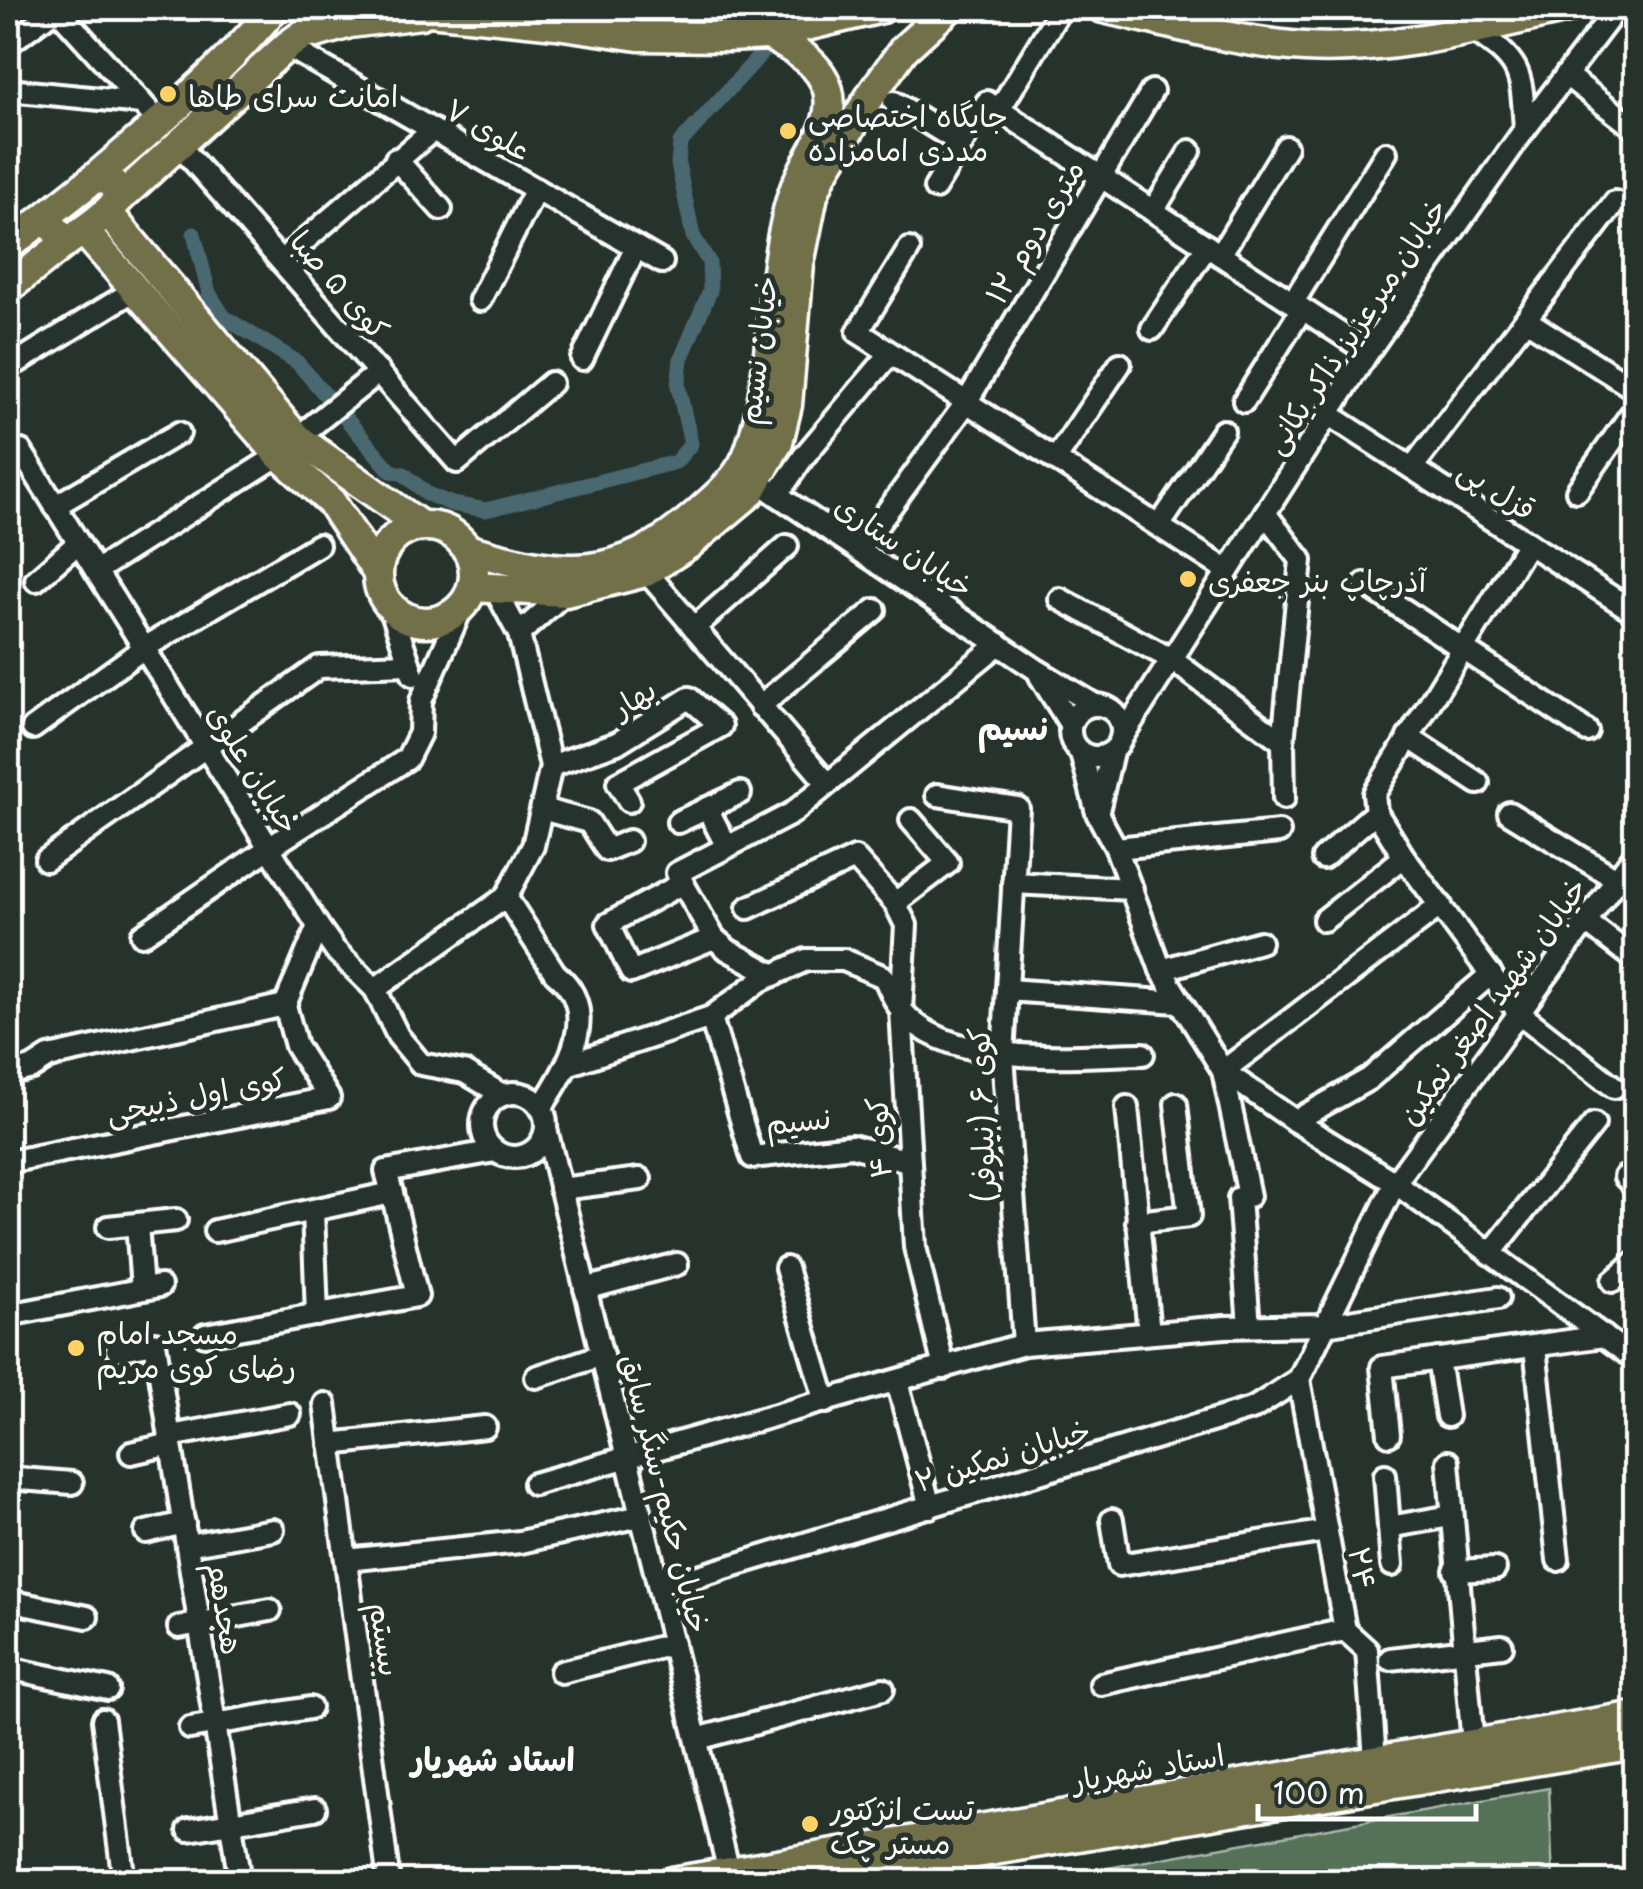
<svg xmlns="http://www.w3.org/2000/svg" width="1643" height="1889" font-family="'Playpen Sans','Playpen Sans Arabic',sans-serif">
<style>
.green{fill:#547158;stroke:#aab8ac;stroke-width:2.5}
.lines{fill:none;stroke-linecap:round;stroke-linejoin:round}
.canal{stroke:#496870;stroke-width:15}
.minor-casing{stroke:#fff;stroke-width:28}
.major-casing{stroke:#fff;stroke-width:35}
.minor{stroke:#26332d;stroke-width:20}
.major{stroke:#71704a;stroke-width:28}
.poi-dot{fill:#ffd166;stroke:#26332d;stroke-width:4}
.labels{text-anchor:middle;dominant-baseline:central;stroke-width:10;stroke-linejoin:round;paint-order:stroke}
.poi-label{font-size:30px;fill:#fff;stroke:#26332d;text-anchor:start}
.street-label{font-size:30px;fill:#fff;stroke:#26332d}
.neighbourhood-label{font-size:32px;font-weight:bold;fill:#fff;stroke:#26332d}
</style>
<rect width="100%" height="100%" fill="#26332d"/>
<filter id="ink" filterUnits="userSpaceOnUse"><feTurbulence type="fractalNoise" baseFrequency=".01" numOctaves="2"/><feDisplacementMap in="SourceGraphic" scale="20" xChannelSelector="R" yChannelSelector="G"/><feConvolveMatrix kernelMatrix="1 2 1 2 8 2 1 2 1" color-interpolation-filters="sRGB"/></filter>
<g filter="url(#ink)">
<!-- green -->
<g class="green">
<path d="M1216,8h221c-75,13 -146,14 -221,0z"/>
<path d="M1549,1788l4,93h-517z"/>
</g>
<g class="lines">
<!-- canal -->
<g class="canal">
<path d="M790,23l15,-15"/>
<path d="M194,234l15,59 15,24 73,45 94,109 13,3 23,20 25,10 34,6 190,-48 15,-18 -13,-58 3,-27 29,-68 -1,-29 -16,-26 -15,-72 2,-21 93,-102"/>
</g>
<defs>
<g id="minor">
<path d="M56,8l103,114"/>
<path d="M1472,29c51,34 49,42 53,100"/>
<path d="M8,44l49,-36"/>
<path d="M287,46l375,216"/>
<path d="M1566,75l70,54"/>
<path d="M8,90l134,13"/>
<path d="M894,102l68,42"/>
<path d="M999,110l62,-102"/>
<path d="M179,145l278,317 94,-79"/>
<path d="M396,159l45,50"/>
<path d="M935,188l52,-86 381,250"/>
<path d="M1153,211l37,-60"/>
<path d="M909,249l-51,83 370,239"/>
<path d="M1220,255l66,-108"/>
<path d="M281,261l152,-131"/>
<path d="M480,300l56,-111"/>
<path d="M1293,302l93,-149"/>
<path d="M1526,320l110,70"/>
<path d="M1152,329l55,-83"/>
<path d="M582,359l54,-112"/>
<path d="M18,362l115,-71"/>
<path d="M1244,401l58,-92"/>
<path d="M1328,414l308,199"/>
<path d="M297,438l82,-66"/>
<path d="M21,451l297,475 17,24 40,39 23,47 23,28 43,8 39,23"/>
<path d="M1055,460l65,-96"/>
<path d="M1412,468l203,-266"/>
<path d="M746,474l291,196 58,35"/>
<path d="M1577,491l59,-84"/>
<path d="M777,495l27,-39 86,-102"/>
<path d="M55,506l124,-73"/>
<path d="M1265,513l36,47 -18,182 1,56"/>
<path d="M1159,526l64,-95"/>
<path d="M1528,543l-154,251 2,18 28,45 115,156 95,74"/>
<path d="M859,550l107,-147 186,-312"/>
<path d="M638,562l189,221"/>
<path d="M96,571l183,-116"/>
<path d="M36,580l42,-37"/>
<path d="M1365,584l222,147"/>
<path d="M1060,599l111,60 112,83"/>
<path d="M391,609l22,66"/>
<path d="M694,628l93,-82"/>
<path d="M519,634l47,-42"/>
<path d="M1040,676l30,48"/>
<circle cx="1096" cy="731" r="26"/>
<path d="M760,706l115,-96"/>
<path d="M33,728l111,-80 174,-103"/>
<path d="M1122,737l246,-385 157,-223 92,-121"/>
<path d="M1408,737l70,46"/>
<path d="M1081,753l16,60 19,35 45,122 62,101 72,50 100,62 241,177"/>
<path d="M551,766l66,-23 72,-45 32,28 -103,57 11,18"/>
<path d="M937,795l81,13 -15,247 21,289"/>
<path d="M707,808l20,39"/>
<path d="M542,809l47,13 18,28 22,-9"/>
<path d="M1098,811l14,-59"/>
<path d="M1509,813l107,66"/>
<path d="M678,822l62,-29"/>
<path d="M1116,848l163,-16"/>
<path d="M1323,858l53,-46"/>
<path d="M46,860l273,-193 90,-3"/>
<path d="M683,883l-75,41 23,48 83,-34"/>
<path d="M1013,883l119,6"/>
<path d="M506,897l49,76c48,38 12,96 -14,135"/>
<path d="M895,903l53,-40 -37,-43"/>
<path d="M748,908l107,-50 40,45 11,22 -5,85 14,237 29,121"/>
<path d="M1324,920l80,-63"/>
<path d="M1585,921l51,39"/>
<path d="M142,935l127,-87 138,-89 13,-26 1,-32 42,-96"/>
<path d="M1161,970l99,-28"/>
<path d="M774,975l-46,-25 -14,-12 -37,-65 114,-59 208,-170"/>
<path d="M375,989l131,-92 27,-51 18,-80 -32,-132 -24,-45"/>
<path d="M1007,990l171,12"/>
<path d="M711,1017l41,140 100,-11 56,15"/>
<path d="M570,1064l141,-47 49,-36 46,-21h38l40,17c5,10 10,25 18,34 49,58 172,44 241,43"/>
<path d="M8,1074l24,-6 17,-11 236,-52"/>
<circle cx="514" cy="1125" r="32"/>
<path d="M1127,1107l22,226"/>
<path d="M1295,1121l74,-42 122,-105"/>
<path d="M546,1129l183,743"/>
<path d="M8,1162l321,-64 -33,-52 -11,-41 33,-79"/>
<path d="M1625,1177l11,11"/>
<path d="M560,1189l80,-10"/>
<path d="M313,1211l4,104"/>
<path d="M1137,1222l52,-6 -13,-112"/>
<path d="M137,1224l5,65"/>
<path d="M108,1227l68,-7"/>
<path d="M215,1231l177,-38 -6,-22 109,-20"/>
<path d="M1490,1254l104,-130"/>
<path d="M786,1268l40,134"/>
<path d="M1613,1281l23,-20"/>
<path d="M585,1289l92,-25"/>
<path d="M8,1315l152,-29"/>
<path d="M1249,1326l-10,-128 10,-2 -26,-125 218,-166"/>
<path d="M205,1335l212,-39 -25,-103"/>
<path d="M1535,1347l23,213"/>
<path d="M117,1350l38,-7 85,539"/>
<path d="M1438,1359l9,57"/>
<path d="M536,1377l66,-22"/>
<path d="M1299,1379l46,251 22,20 8,110"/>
<path d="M897,1381l33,126"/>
<path d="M325,1404l64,478"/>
<path d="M1389,1435l-7,-68 222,-31"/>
<path d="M170,1436l120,-22"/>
<path d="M330,1444l155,-17"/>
<path d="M131,1453l40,-9"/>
<path d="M1448,1462l25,282"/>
<path d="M1385,1475l7,90"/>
<path d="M8,1478l64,5"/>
<path d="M534,1484l490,-140 201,-17 99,-2 174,-27"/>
<path d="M1112,1520l7,45 208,-34"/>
<path d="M1389,1527l62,-11"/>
<path d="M146,1532l38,-9"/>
<path d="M187,1545l86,-15"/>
<path d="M346,1560l174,-18 121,-26"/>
<path d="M1455,1571l40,-2"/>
<path d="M659,1588l595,-180 45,-29 96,-196 241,-330"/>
<path d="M8,1601l79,16"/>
<path d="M179,1627l91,-17"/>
<path d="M1390,1659l112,-13"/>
<path d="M8,1668l100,21"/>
<path d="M561,1672l112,-28"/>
<path d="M1101,1684l244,-54"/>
<path d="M103,1720l21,162"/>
<path d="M190,1728l120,-20"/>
<path d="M697,1739l186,-50"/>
<path d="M189,1830l126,-21"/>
</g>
<g id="major">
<path d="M399,8l157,16 82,12 89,1 42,-2 113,-27"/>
<path d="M1103,8c65,14 134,35 202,39 88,5 178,-20 263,-39"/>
<path d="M316,33l34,-10 71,-9"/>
<path d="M97,176c61,-53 127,-106 177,-168"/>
<path d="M97,176l16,7 7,15c-15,18 -32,30 -51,42 -13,-5 -17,-13 -20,-26z"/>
<path d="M120,198l167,-152 53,-38"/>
<path d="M108,213l189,225 124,88"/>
<path d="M84,231l195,224 52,47 46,70"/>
<path d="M8,246l41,-32"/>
<path d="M8,288l61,-48"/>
<circle cx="426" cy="574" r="48"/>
<path d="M467,549c96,28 151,35 231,-36 21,-19 43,-36 52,-64 25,-72 18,-150 35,-224 3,-17 8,-35 16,-50 12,-26 35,-54 27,-85 -8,-28 -35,-41 -59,-55"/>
<path d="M472,587l94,5 80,-20 43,-28 61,-51 28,-51 9,-37 12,-141 14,-69 9,-21 53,-85 29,-40 45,-41"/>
<path d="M672,1882l964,-166"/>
<path d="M800,1882l836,-138"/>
</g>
</defs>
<!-- minor casing -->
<use href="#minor" class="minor-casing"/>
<!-- major casing -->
<use href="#major" class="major-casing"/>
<!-- minor -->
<use href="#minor" class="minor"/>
<!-- major -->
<use href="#major" class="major"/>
</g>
</g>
<!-- markers -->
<g class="poi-dot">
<circle cx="168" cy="94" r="10"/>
<circle cx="788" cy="131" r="10"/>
<circle cx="1188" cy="579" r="10"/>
<circle cx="76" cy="1348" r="10"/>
<circle cx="810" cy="1824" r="10"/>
</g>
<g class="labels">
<!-- poi labels -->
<g class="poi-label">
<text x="188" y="94">امانت سرای طاها</text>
<text x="808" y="114">جایگاه اختصاصی<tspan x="808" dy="34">مددی امامزاده</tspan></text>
<text x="1208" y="579">آذرچاپ بنر جعفری</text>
<text x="96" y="1331">مسجد امام<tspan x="96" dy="34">رضای کوی مریم</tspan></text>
<text x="830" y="1807">تست انژکتور<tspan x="830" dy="34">مستر چک</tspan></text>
</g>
<!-- street labels -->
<g class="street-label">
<text transform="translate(489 128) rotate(30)">علوی ۷</text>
<text transform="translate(1033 231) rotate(-59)">۱۲ متری دوم</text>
<text transform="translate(341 284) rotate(49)">کوی ۵ صبا</text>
<text transform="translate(1354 325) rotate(-56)">خیابان میرعزیز ذاکر یکانی</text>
<text transform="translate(756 350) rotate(-83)">خیابان نسیم</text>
<text transform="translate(1498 488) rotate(33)">قزل پی</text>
<text transform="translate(905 545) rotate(34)">خیابان ستاری</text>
<text transform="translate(633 697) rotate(-32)">بهار</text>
<text transform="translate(255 768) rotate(58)">خیابان علوی</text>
<text transform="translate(1491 1000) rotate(-54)">خیابان شهید اصغر نمکین</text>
<text transform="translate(196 1094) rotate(-11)">کوی اول ذبیحی</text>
<text transform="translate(980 1115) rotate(-92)">کوی ۶ (نیلوفر)</text>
<text transform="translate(798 1119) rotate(-6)">نسیم</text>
<text transform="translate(877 1138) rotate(-93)">کوی ۴</text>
<text transform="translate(1002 1454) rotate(-17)">خیابان نمکین ۲</text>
<text transform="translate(667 1493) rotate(76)">خیابان حکیم-سنگر سابق</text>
<text transform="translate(1364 1568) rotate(80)">۲۴</text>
<text transform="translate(227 1608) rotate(81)">هجدهم</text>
<text transform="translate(387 1639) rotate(82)">بیستم</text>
<text transform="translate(1148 1766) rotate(-10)">استاد شهریار</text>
</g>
<!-- neighbourhood labels -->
<g class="neighbourhood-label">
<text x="1013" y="727">نسیم</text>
<text x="493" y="1758">استاد شهریار</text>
</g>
</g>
<!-- margin -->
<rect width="1643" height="1889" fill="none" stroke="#26332d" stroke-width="40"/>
<rect x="20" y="20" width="1603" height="1849" fill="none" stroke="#fff" stroke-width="4" filter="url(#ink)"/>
<!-- scale -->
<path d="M1258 1804v15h218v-15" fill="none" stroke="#ffffff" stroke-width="5"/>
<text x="1273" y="1804" font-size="30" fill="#ffffff" stroke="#26332d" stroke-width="8" paint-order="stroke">100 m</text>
</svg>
